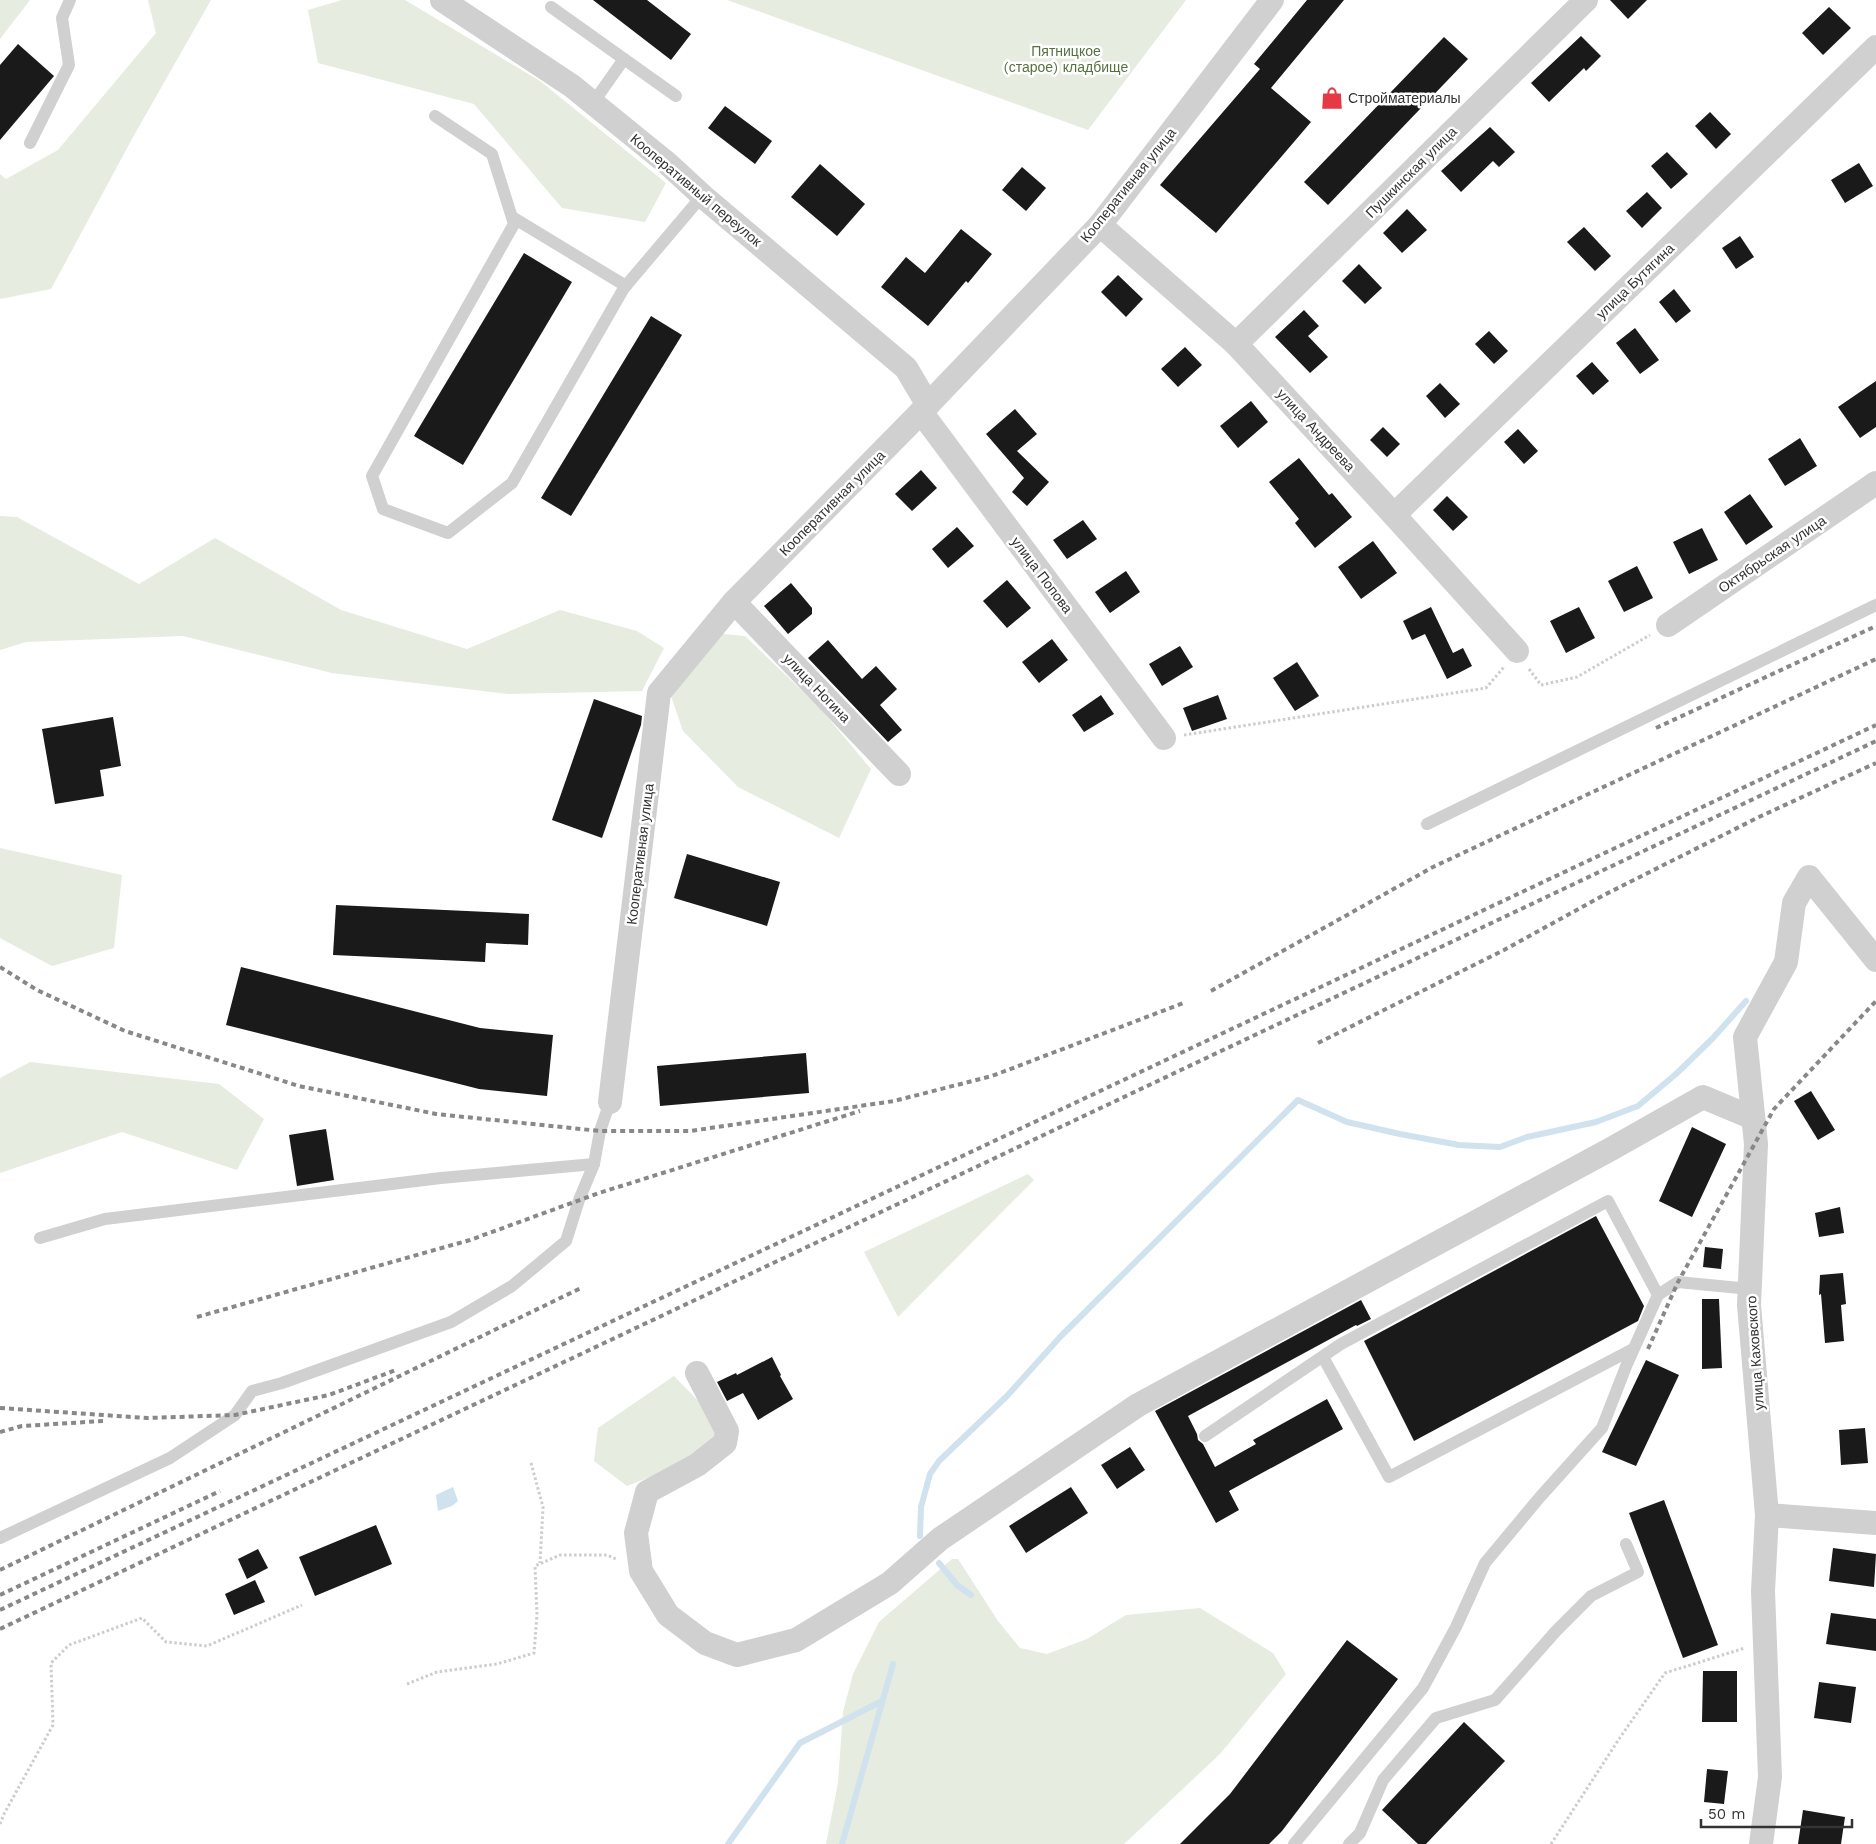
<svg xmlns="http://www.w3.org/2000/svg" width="1876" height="1844" font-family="'Work Sans',sans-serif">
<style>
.green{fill:#e6ecdf}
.water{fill:#cfe2ee}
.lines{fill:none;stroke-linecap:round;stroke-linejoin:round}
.stream{stroke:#cfe2ee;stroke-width:6}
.building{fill:#1a1a1a}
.path{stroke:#cdcdcd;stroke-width:3;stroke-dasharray:2.5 2.5;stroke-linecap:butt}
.lane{stroke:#d0d0d0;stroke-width:12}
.street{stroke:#d0d0d0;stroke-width:24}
.rail{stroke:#888;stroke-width:4;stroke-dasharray:5 4;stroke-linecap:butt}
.labels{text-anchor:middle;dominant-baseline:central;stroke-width:5;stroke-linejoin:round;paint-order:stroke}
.park-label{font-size:14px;fill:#56703f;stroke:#fff}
.poi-label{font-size:14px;fill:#333;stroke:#fff;text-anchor:start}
.street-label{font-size:14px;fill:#333;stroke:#fff}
</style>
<rect width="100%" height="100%" fill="#fff"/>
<!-- green -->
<g class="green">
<path d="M0,0h30l-30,39z"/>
<path d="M148,0h63l-78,137 -82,152 -51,10v-125l6,5 52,-29 98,-117z"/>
<path d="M342,0h63l135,81 126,102 -21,39 -83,-14 -88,-104 -156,-41 -10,-53z"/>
<path d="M727,0h459l-98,130z"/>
<path d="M0,516l17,1 122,67 76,-46 126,72 126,39 93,-39 77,21 27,17 -22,43 -134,3 -176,-21 -149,-37 -157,6 -26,8z"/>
<path d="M723,634l22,2 74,71 52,62 -32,69 -101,-51 -55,-56 -13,-38z"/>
<path d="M0,848l122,27 -8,73 -62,18 -52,-28z"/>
<path d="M30,1062l189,22 45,35 -27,51 -115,-38 -122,41v-95z"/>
<path d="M1028,1174l6,6 -136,137 -34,-65z"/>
<path d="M674,1376l34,35 11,27 -44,29 -48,19 -33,-25 4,-33z"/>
<path d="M952,1559h6l40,62 22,27 27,6 40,-15 39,-24 74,-7 73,45 13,21 -66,80 -96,90h-298l12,-61 5,-71 10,-38 26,-52z"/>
</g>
<!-- water -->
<path class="water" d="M453,1487l5,14 -6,5 -14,5 -2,-16z"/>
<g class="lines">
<!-- stream -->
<g class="stream">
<path d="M920,1536l1,-29 9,-33 9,-13 68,-65 54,-60 237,-236 49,22 53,12 59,11 41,2 27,-10 69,-15 42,-16 38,-32 37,-36 33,-37"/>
<path d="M939,1563l18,22 14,10"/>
<path d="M728,1844l72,-101 82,-42"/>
<path d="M842,1844l51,-180"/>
</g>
</g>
<!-- building -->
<g class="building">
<path d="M593,0h54l44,34 -20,26z"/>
<path d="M1307,0h37l-73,88 40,34 -95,111 -56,-48 100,-116 -6,-5z"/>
<path d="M1610,0h37l-19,19z"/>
<path d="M1829,7l22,21 -28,27 -21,-22z"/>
<path d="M1581,36l20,20 -15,15 -2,-3 -35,34 -18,-19z"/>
<path d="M1444,37l24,22 -140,146 -24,-23z"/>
<path d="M18,44l36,32 -54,64v-75z"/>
<path d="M725,106l47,35 -17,23 -47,-36z"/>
<path d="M1710,112l21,22 -15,15 -21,-23z"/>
<path d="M1490,127l25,25 -16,15 -6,-6 -32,31 -20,-21z"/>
<path d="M1667,152l21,22 -17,15 -20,-23z"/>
<path d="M1859,163l14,23 -28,17 -14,-23z"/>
<path d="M820,164l45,40 -28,32 -46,-39z"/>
<path d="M1022,167l24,21 -20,23 -24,-21z"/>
<path d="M1647,192l15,16 -20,20 -16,-17z"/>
<path d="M1407,209l20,21 -25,23 -19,-20z"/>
<path d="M1584,227l27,29 -16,15 -28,-29z"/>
<path d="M961,229l31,25 -24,29 -2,-2 -38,45 -47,-39 25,-30 19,16z"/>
<path d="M1740,236l14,21 -18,12 -14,-21z"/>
<path d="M524,253l48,29 -109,183 -49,-29z"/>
<path d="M1359,264l23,24 -17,16 -23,-23z"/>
<path d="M1118,275l25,24 -17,18 -25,-25z"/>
<path d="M1674,289l17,22 -15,12 -17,-21z"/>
<path d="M1304,310l15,16 -11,10 20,21 -18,16 -35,-36z"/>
<path d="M651,316l31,19 -111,181 -30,-18z"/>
<path d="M1635,328l24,32 -19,14 -24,-31z"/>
<path d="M1489,331l19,20 -14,13 -19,-20z"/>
<path d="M1185,347l17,18 -24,22 -17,-18z"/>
<path d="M1592,362l17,19 -16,14 -17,-19z"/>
<path d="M1876,381v46l-16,11 -22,-31z"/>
<path d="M1440,383l20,21 -15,14 -19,-22z"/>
<path d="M1251,401l17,21 -30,26 -18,-22z"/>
<path d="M1015,409l22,25 -20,17 32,31 -22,24 -15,-14 12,-14 -38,-44z"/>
<path d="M1383,427l17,17 -13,13 -17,-17z"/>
<path d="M1518,429l20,22 -14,13 -20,-22z"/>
<path d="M1800,438l17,28 -32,20 -17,-27z"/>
<path d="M1299,458l30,37 3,-2 20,24 -37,31 -20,-25 4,-4 -30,-37z"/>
<path d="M921,470l16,18 -25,23 -17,-17z"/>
<path d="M1750,494l23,33 -27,18 -22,-33z"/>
<path d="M1447,496l21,21 -15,14 -20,-21z"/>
<path d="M1083,520l14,19 -30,20 -14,-19z"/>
<path d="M957,527l17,19 -26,22 -16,-19z"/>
<path d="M1702,528l16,32 -29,14 -16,-32z"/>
<path d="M1373,541l24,32 -36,26 -23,-32z"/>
<path d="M1637,566l16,32 -29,14 -16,-31z"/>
<path d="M1126,571l14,21 -30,21 -15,-21z"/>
<path d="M1007,580l24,28 -24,20 -24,-27z"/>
<path d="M791,583l21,25v6l-24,20 -24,-28z"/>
<path d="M1431,607l22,46 10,-5 9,18 -25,13 -22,-45 -13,6 -9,-19z"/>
<path d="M1579,607l16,31 -29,15 -16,-32z"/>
<path d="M1052,639l16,21 -29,23 -17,-21z"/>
<path d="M828,640l34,39 14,-13 21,23 -17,16 22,25 -14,12 -80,-84z"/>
<path d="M1180,646l13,21 -31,19 -13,-22z"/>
<path d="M1297,662l22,34 -24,15 -22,-33z"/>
<path d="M1101,695l13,19 -30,18 -12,-17z"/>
<path d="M1218,695l9,24 -35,12 -9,-23z"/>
<path d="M594,699l48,17 -1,9 -39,113 -50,-18z"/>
<path d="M113,717l8,49 -21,4 4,26 -49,8 -13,-75z"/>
<path d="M687,854l93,28 -13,44 -93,-28z"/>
<path d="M336,905l193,9 -1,31 -42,-2 -1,19 -152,-7z"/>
<path d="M241,967l239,61 73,7 -6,61 -68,-7 -253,-64z"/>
<path d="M806,1053l3,40 -149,13 -3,-40z"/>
<path d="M1811,1091l24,39 -17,10 -24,-39z"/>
<path d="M1692,1127l34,17 -34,73 -33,-16z"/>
<path d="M326,1129l8,51 -37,6 -8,-51z"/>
<path d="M1840,1207l4,26 -25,4 -4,-24z"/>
<path d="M1596,1216l48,90 -6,15 -224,120 -50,-100z"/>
<path d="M1705,1247l18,2 -2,20 -18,-2z"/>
<path d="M1843,1273l3,31 -5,1 3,36 -19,2 -4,-49 -2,1 1,-20z"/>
<path d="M1702,1299h17l3,69 -20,1z"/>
<path d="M1361,1300l10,19 -14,7 -1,-1 -168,91 9,18 1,6 5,4 12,23 41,-23 -3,-4 74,-41 16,30 -114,62 10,19 -23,13 -61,-112z"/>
<path d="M772,1357l9,18 -1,1 13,23 -35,21 -15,-27 -16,8 -10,-19 19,-9 1,2z"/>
<path d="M1646,1360l33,15 -43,91 -34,-14z"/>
<path d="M1865,1428l3,35 -27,2 -2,-35z"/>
<path d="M1130,1447l15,23 -28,19 -16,-24z"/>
<path d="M1071,1487l17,26 -62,40 -17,-27z"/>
<path d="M1664,1500l54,145 -35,13 -54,-145z"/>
<path d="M376,1525l16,39 -77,32 -16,-39z"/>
<path d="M1833,1548l43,6 -2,33 -45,-6z"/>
<path d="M258,1549l10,19 -21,11 -9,-20z"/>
<path d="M255,1580l10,22 -31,13 -9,-21z"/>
<path d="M1831,1613l45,6v32l-50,-7z"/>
<path d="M1347,1640l51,39 -116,152 -13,13h-89l50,-50z"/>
<path d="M1703,1671h34v51h-35z"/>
<path d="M1819,1682l37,5 -5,36 -37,-5z"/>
<path d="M1464,1722l41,39 -79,83h-8l-36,-34z"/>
<path d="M1707,1769l21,2 -4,33 -20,-2z"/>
<path d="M1803,1810l42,7 -4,27h-43z"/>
</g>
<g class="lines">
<!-- path -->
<g class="path">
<path d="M1529,669l12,16 36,-8 73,-42"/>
<path d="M1184,735l302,-47 18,-21"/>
<path d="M531,1463l12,44 -3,56"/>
<path d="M407,1684l30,-12 60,-8 37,-11 3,-38 -2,-49 25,-11h47l11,5"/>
<path d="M0,1824l4,-10 49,-89 -2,-62 18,-18 73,-27 24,24 41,4 95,-41"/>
<path d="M1551,1844l68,-105 46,-66 80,-25"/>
</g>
<!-- lane -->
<g class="lane">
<path d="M551,7l73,52 -31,44"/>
<path d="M624,59l52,37"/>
<path d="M435,116l57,38 22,70 -142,252 11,33 65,24 64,-50 112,-195 78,-92"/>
<path d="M30,143l39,-78 -7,-47 8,-18"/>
<path d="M512,217l114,69"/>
<path d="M1427,824l449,-219"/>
<path d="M40,1238l65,-19 336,-41 153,-14"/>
<path d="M1323,1357l66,120 244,-128"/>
<path d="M1205,1436l136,-92 267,-143 50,94"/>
<path d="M0,1538l170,-80 65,-43 17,-24 30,-8 169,-61 61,-36 54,-45 13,-41 15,-36 6,-33 10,-29"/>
<path d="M1294,1844l129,-156 33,-61 29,-64 55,-66 62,-69 25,-64 31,-69 20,-13 72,7"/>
<path d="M1349,1844l11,-11 23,-53 53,-62 59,-18 61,-69 35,-35 47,-24 -12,-28"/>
</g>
<!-- street -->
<g class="street">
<path d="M442,0l130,86 96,78 38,35 200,169 22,37"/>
<path d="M1100,225l136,119 158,171 123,136"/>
<path d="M1236,344l350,-344"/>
<path d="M921,412l243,326"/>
<path d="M1394,515l482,-468"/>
<path d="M734,602l165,172"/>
<path d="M1668,625l208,-142"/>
<path d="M610,1102l49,-409 75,-91 187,-190 179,-187 172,-225"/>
<path d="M697,1373l30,58 -2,12 -28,22 -50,27 -11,41 5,38 27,44 37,28 32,12 59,-15 94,-57 50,-44 198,-134 473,-256 92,-52 50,21"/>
<path d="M1767,1515l109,8"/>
<path d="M1761,1844l9,-67 -7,-186 4,-76 -18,-210 7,-161 -11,-107 41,-75 8,-59 15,-26 67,83"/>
</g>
<!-- rail -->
<g class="rail">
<path d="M1656,728l220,-102"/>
<path d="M0,967l37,23 88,41 174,55 137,28 164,17h90l204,-30 98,-25 194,-74"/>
<path d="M1211,991l222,-124 443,-208"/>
<path d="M1318,1043l186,-93 100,-55 155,-78 117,-54"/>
<path d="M197,1317l273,-77 129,-47 261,-82"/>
<path d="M1648,1349l30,-67 96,-173 102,-108"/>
<path d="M0,1408l147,10 88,-3 94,-20 67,-25"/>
<path d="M0,1432l22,-6 81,-5"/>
<path d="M0,1570l583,-283"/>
<path d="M0,1595l220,-104"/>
<path d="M0,1610l1876,-885"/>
<path d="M0,1629l1876,-888"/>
</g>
</g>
<!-- icons -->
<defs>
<symbol id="shop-bare" viewBox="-9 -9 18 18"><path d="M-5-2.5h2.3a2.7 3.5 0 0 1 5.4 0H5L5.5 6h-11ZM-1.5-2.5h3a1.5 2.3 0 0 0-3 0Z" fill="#e63946" stroke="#fff" stroke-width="2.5" paint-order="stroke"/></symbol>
</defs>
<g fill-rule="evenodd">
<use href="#shop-bare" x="1316" y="82" width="32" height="32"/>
</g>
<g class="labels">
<!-- park labels -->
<g class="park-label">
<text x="1066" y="51">Пятницкое<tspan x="1066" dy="16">(старое) кладбище</tspan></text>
</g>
<!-- poi labels -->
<g class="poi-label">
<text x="1348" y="98">Стройматериалы</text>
</g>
<!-- street labels -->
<g class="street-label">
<text transform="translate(1411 172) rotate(-45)">Пушкинская улица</text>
<text transform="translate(1128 185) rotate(-51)">Кооперативная улица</text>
<text transform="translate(696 190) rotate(40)">Кооперативный переулок</text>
<text transform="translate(1635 281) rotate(-44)">улица Бутягина</text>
<text transform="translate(1316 430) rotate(47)">улица Андреева</text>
<text transform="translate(832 503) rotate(-45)">Кооперативная улица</text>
<text transform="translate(1772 554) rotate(-34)">Октябрьская улица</text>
<text transform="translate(1042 575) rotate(53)">улица Попова</text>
<text transform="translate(817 688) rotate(46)">улица Ногина</text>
<text transform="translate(640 854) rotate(-83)">Кооперативная улица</text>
<text transform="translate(1755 1353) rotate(-94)">улица Каховского</text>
</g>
</g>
<!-- scale -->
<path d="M1701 1819v8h151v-8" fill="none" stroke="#333333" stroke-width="2.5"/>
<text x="1708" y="1819" font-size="15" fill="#333333" stroke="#ffffff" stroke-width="4" paint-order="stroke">50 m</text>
</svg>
